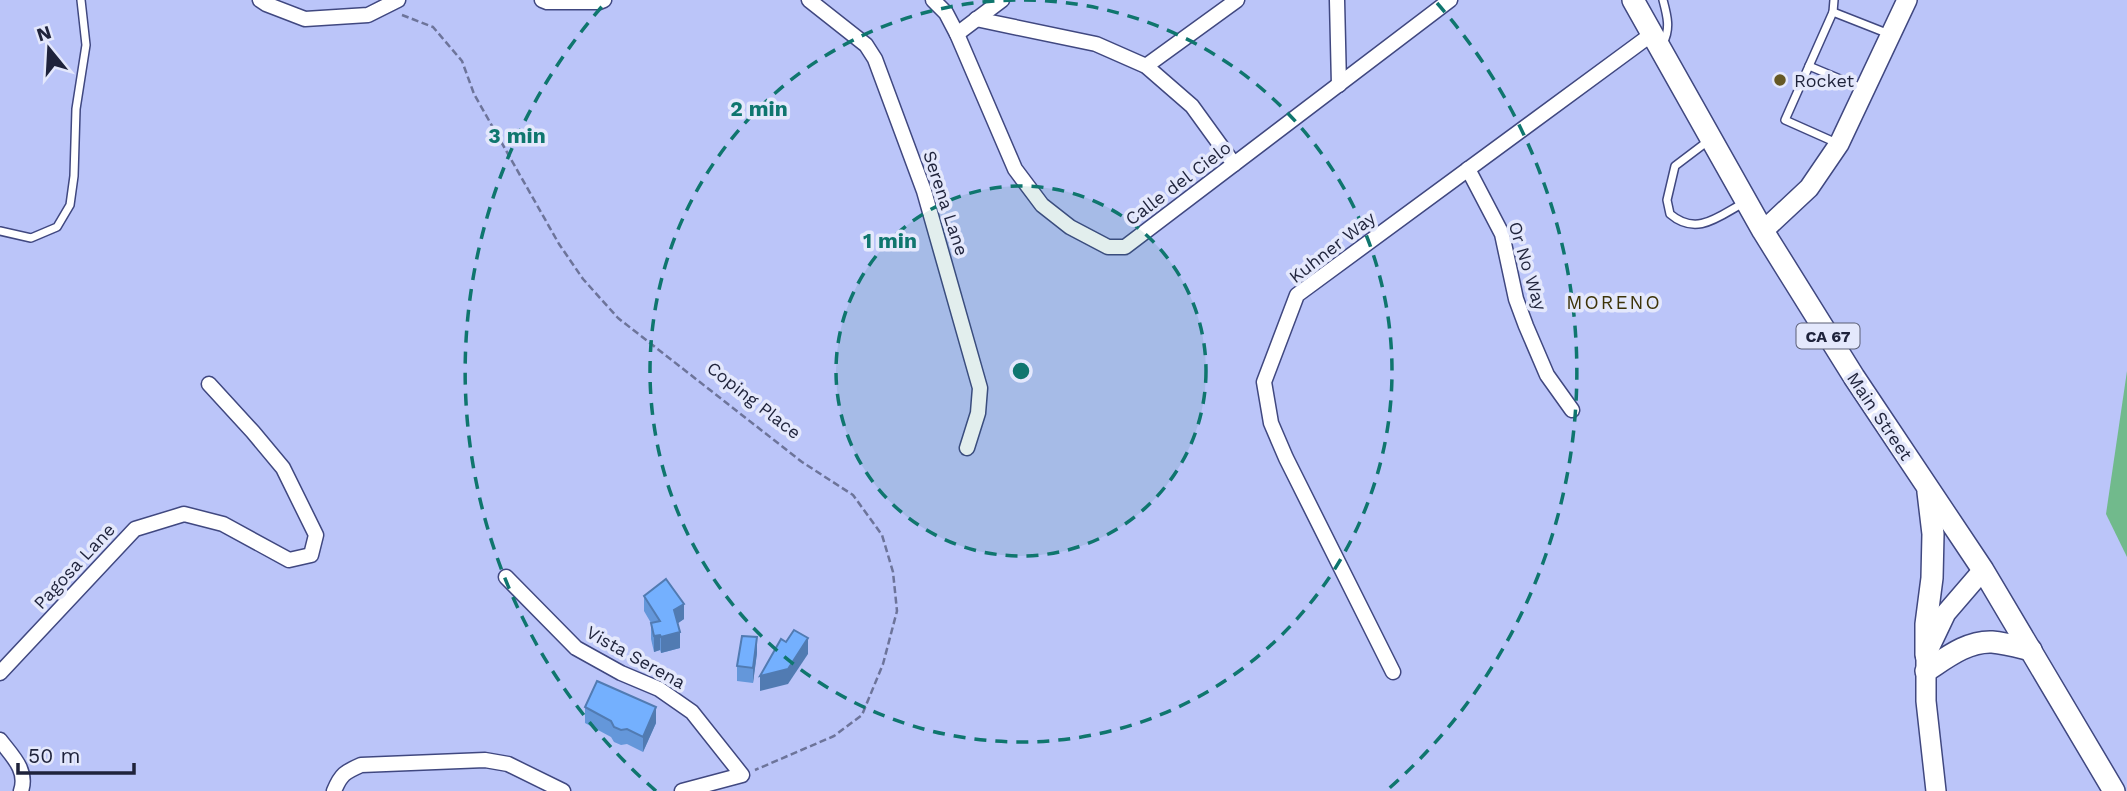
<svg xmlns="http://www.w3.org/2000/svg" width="2127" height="791" font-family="'Work Sans',sans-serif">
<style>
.green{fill:#71ba8c}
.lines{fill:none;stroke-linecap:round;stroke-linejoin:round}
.lane-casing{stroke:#404880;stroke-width:10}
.street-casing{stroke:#404880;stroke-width:17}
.secondary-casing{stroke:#404880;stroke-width:22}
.primary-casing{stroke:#404880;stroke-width:24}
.path{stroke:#6d749a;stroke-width:2.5;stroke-dasharray:7 3.5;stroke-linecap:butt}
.lane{stroke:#fff;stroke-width:7}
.street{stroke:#fff;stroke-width:14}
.secondary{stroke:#fff;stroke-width:19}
.primary{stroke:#fff;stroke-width:21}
.wall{fill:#6497da}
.shaded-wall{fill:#517bb2}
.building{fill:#74b0fe;stroke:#517bb2;stroke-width:2}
.ring{fill:none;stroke:#0f766e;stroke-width:3.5;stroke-dasharray:12 9}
.poi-dot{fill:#655825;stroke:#e4e8fc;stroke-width:2.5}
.labels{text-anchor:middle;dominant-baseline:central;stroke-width:7;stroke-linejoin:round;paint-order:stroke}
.shield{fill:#e4e8fc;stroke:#5a5e75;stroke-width:2}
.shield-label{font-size:16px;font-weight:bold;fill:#1f233b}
.poi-label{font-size:18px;fill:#1f233b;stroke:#e4e8fc;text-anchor:start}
.street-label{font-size:18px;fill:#1f233b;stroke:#e4e8fc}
.neighbourhood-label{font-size:19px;letter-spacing:2px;fill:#3d3308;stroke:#e4e8fc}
.centre{fill:#0f766e;stroke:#e4e8fc;stroke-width:3.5}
.ring-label{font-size:21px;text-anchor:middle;font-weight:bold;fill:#0f766e;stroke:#e4e8fc;stroke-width:7;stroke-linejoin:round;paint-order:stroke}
</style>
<rect width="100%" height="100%" fill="#bbc5f9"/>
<!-- green -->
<path class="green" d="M2127,371v186l-21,-43z"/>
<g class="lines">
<defs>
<g id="lane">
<path d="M1833,12l1,-12"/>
<path d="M1663,43c8,-14 4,-28 0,-43"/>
<path d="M1809,66l55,23"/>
<path d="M1708,141l-33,25 -8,34 3,14c27,23 49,2 75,-12"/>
<path d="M1839,144l-54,-24 48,-108 56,22"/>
<path d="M0,231l31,7 26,-11 13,-22 4,-29 2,-67 10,-64 -5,-45"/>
</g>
<g id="street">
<path d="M260,0l6,4 39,15 63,-4 30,-15"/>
<path d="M542,0l5,2h52l5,-2"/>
<path d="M809,0l57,45 9,14 49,132 56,197 -2,25 -11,35"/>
<path d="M933,0l13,13 11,21 58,135 27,36 28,22 38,20h17l325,-247"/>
<path d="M1337,0l2,85"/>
<path d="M976,19l120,25 50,22 46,40 42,58"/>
<path d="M957,34l45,-34"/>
<path d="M1146,66l91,-66"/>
<path d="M1468,169l34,65 14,65 10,27 21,49 25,35"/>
<path d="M506,577l70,71 45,25 38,16 33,23 50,63 -60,16"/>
<path d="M1393,672l-107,-214 -15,-35 -7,-41 33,-87 355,-261"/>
<path d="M0,673l135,-144 49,-15 39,10 66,36 22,-5 5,-20 -33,-67 -30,-36 -44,-48"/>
<path d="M0,740c12,16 28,30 21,51"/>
<path d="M334,791c7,-17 11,-19 27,-26l124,-5 23,4 55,27"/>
</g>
<g id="secondary">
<path d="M1763,231l46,-43 30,-44 68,-144"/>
<path d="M1936,791l-10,-90v-46l20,-42 37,-43"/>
</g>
<g id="primary">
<path d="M1633,0l130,231 91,146 129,193 131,221"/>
<path d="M1926,655v-31l6,-46 1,-44 -5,-42"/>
<path d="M1926,671c20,-13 41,-30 66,-29 13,1 27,5 39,8"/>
</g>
</defs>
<!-- lane casing -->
<use href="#lane" class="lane-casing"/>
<!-- street casing -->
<use href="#street" class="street-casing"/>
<!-- secondary casing -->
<use href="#secondary" class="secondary-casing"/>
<!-- primary casing -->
<use href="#primary" class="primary-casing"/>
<!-- path -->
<path class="path" d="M402,15l31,12 29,34 12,33 85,150 24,35 35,39 184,144 51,33 29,40 11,37 4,39 -14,53 -21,51 -28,21 -79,34"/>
<!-- lane -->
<use href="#lane" class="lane"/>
<!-- street -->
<use href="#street" class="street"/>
<!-- secondary -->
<use href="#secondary" class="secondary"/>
<!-- primary -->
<use href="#primary" class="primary"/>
</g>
<!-- wall -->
<g class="wall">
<path d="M644,596l40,23 -6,4 2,25 -19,5 -1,-3 -6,2 -3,-13v-16l-7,-12z"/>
<path d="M757,653l-4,30 -16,-2v-15z"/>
<path d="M585,707l71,16 -13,29 -16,-8 -6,1 -7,-3 -3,-5 -26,-14z"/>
</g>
<!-- shaded-wall -->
<g class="shaded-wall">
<path d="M684,604v15l-10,7v-16z"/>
<path d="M680,632v16l-19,5v-16z"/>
<path d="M660,635v15l-6,2v-16z"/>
<path d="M757,637v16l-4,30v-15z"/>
<path d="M808,638v16l-20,30 -28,7v-15z"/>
<path d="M656,707v16l-13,29v-15z"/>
</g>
<!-- building -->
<g class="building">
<path d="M666,579l18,25 -10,6 6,22 -19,5 -1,-2 -6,1 -3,-13 9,-2 -16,-25z"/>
<path d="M794,630l14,8 -20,31 -28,7 21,-37 5,3z"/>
<path d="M742,636l15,1 -4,31 -16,-2z"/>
<path d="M597,681l59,26 -13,30 -16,-8 -6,1 -7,-3 -3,-6 -26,-14z"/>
</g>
<!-- distance rings -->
<circle cx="1021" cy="371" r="185" fill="#0f766e" fill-opacity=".12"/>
<g class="ring">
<circle cx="1021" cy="371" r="185"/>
<path d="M1024 0A371 371 0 1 1 1018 0"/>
<path d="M656 791A556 556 0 0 1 605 3M1437 3A556 556 0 0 1 1386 791"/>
</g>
<!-- markers -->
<circle class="poi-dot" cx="1780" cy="80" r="7"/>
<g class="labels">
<!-- shield labels -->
<rect class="shield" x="1796.5" y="323.5" width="63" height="25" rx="5"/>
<g class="shield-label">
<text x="1828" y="336">CA 67</text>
</g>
<!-- poi labels -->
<g class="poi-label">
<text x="1794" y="80">Rocket</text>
</g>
<!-- street labels -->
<g class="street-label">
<text transform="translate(1178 183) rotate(-37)">Calle del Cielo</text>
<text transform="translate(946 203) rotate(72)">Serena Lane</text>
<text transform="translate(1332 247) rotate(-38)">Kuhner Way</text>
<text transform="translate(1528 266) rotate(73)">Or No Way</text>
<text transform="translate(754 400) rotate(38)">Coping Place</text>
<text transform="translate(1880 416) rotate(56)">Main Street</text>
<text transform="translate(74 566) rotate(-47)">Pagosa Lane</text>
<text transform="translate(636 657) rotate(29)">Vista Serena</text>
</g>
<!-- neighbourhood labels -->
<g class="neighbourhood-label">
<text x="1614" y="302">MORENO</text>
</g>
</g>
<circle cx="1021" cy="371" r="10" class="centre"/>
<g class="ring-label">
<text x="759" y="116">2 min</text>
<text x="517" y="143">3 min</text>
<text x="890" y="248">1 min</text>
</g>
<!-- north arrow -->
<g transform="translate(49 49) rotate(342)" stroke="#e4e8fc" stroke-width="5" paint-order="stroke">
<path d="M0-5L12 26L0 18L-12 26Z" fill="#1f233b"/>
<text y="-10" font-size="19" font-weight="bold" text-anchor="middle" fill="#1f233b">N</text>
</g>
<!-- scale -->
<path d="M18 763v10h116v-10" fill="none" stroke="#1f233b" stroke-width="3.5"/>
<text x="28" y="763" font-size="21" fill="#1f233b" stroke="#e4e8fc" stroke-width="5" paint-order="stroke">50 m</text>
</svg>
